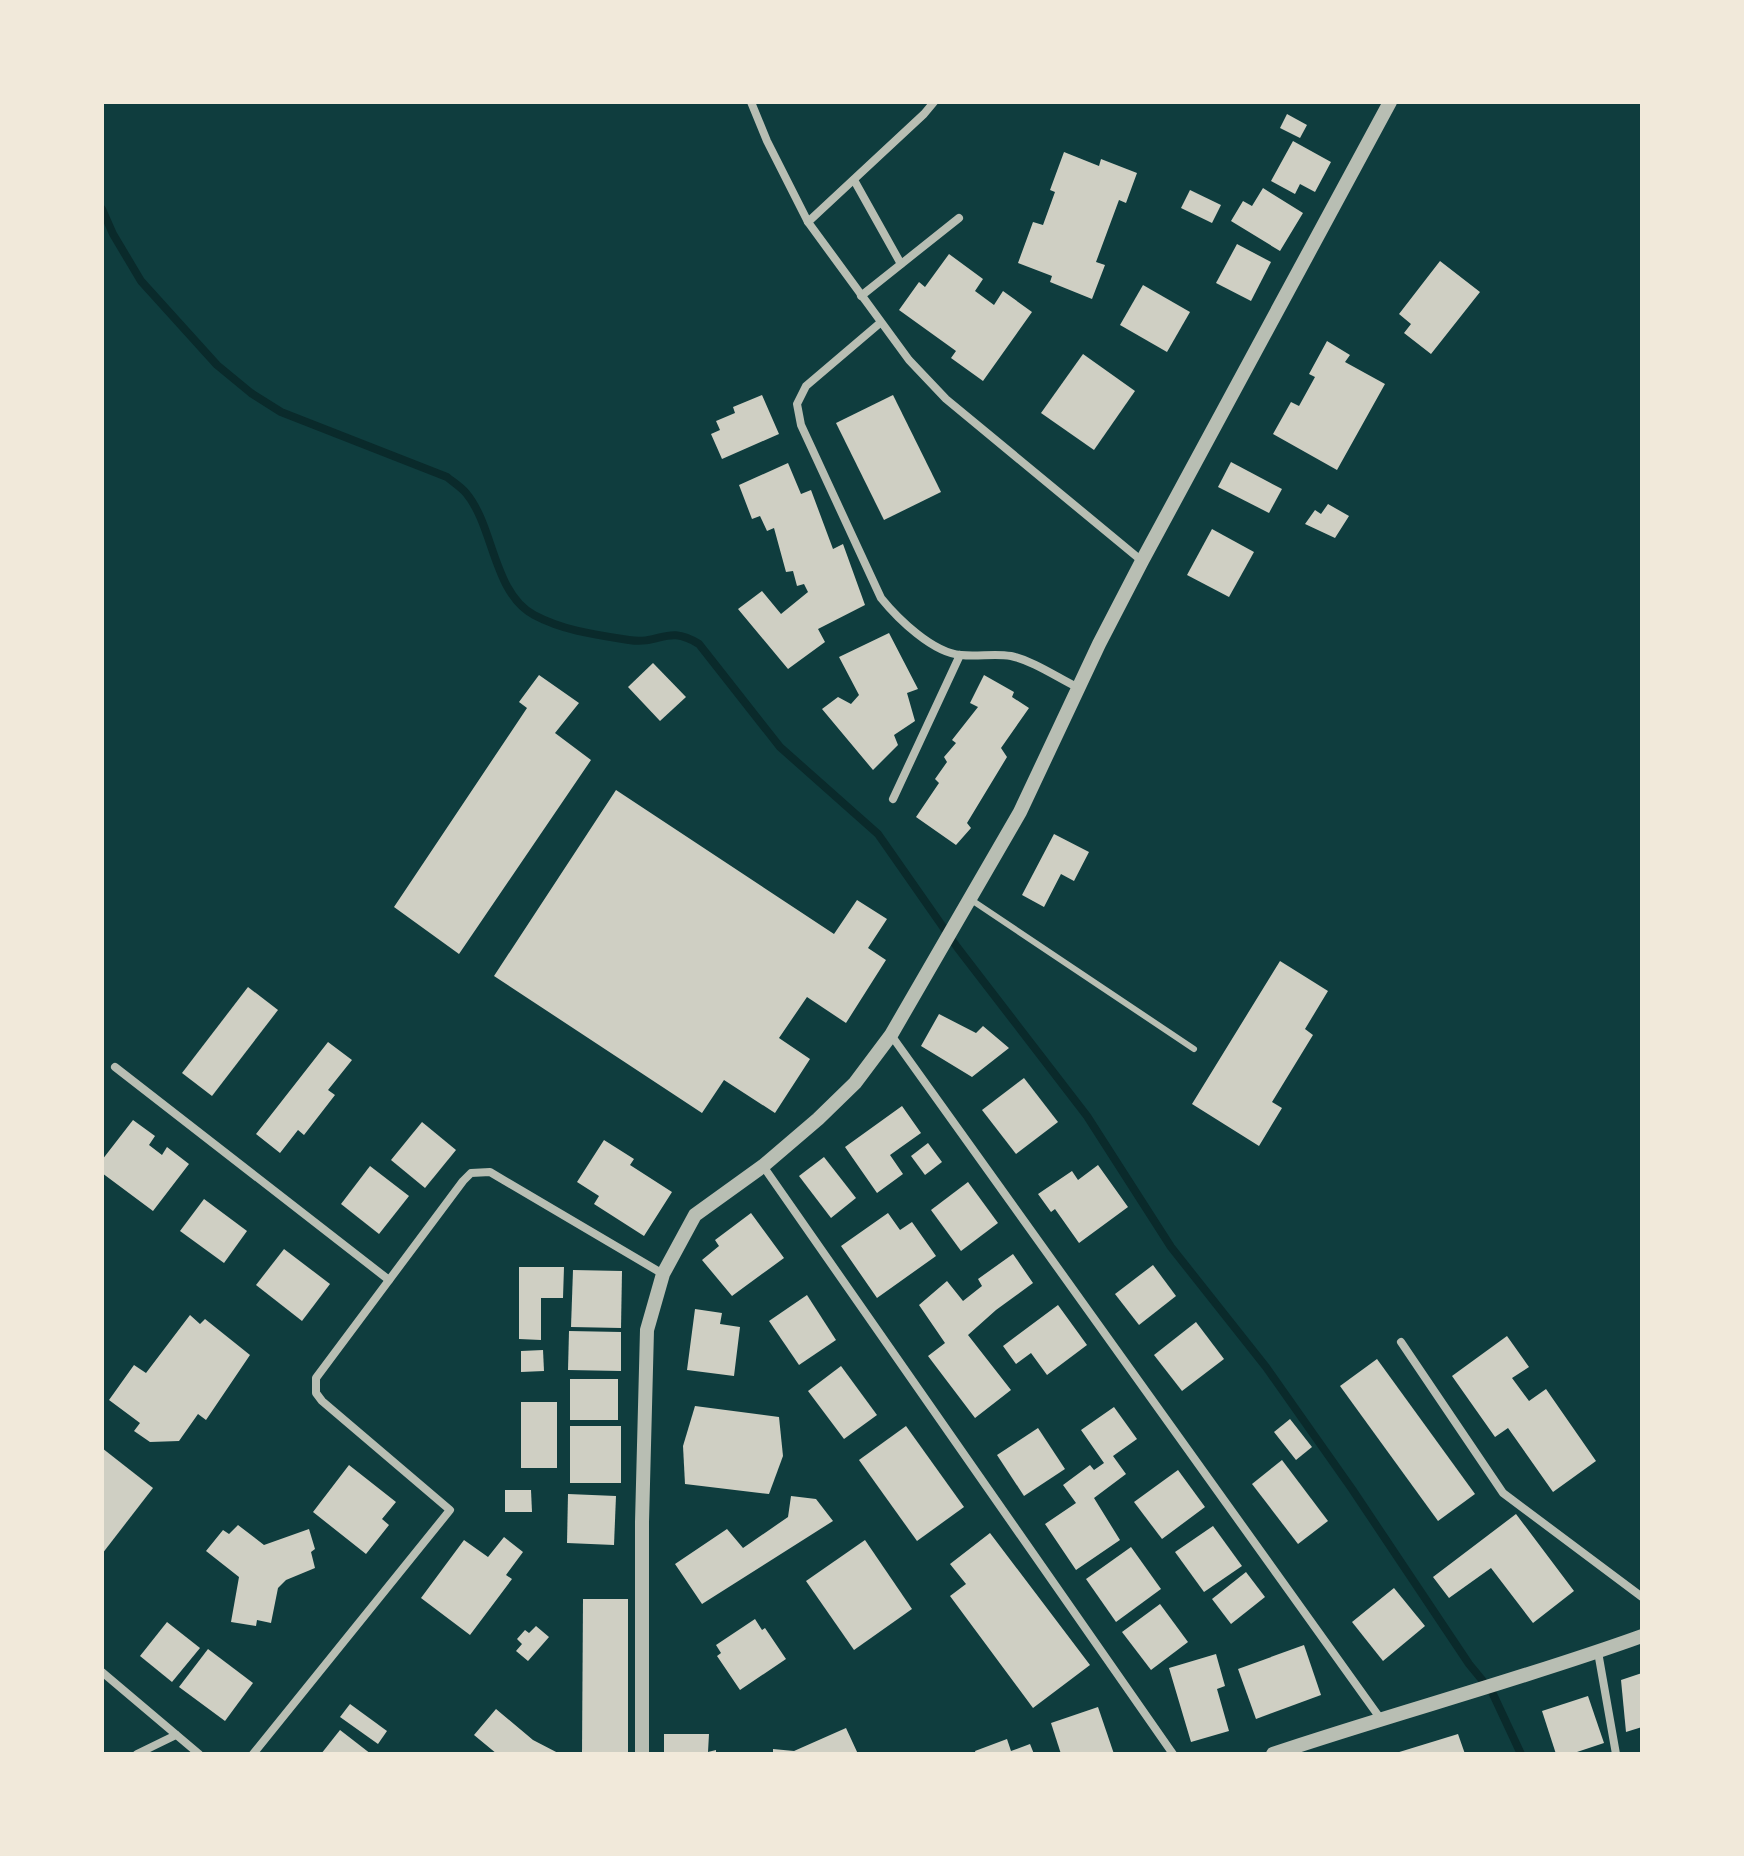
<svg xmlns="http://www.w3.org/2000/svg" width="1744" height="1856" font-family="Inter,sans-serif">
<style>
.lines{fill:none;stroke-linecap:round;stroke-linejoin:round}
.stream{stroke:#0a2a2b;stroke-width:8}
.building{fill:#cfcfc3}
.service{stroke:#b8beb3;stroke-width:6}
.minor{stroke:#b8beb3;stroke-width:8}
.tertiary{stroke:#b8beb3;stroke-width:14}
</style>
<rect width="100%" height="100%" fill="#0f3d3e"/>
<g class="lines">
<!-- stream -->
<path class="stream" d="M102,209l11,25 28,47 76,84 34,28 30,19 166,65c6,5 14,10 19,16 28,33 27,100 68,122 30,16 63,20 95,25 32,5 38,-16 70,4l81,103 98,87 79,113 130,169 84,131 95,120 86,122 117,175 23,28 29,62"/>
</g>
<!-- building -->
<g class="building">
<path d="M1287,114l20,11 -7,13 -20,-10z"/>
<path d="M1293,141l38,21 -16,30 -15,-8 -5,10 -24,-13z"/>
<path d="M1064,152l35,14 2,-7 36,14 -11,30 -7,-3 -23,62 9,3 -13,34 -42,-17 2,-6 -34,-13 15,-41 10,3 12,-33 -5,-2z"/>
<path d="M1263,188l40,25 -23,38 -49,-30 12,-20 9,5z"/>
<path d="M1190,190l31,15 -9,18 -31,-15z"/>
<path d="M1237,244l34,18 -20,39 -35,-18z"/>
<path d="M949,254l34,25 -8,12 19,14 9,-14 29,21 -49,69 -32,-23 5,-7 -57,-41 20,-28 6,5z"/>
<path d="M1440,261l40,31 -49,62 -27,-21 7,-9 -12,-10z"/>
<path d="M1143,285l47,27 -23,40 -47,-27z"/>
<path d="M1327,341l23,14 -5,7 40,22 -48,86 -64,-36 18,-32 8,4 16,-29 -6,-3z"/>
<path d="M1083,354l52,37 -41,59 -53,-37z"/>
<path d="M762,395l17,39 -57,25 -11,-25 9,-4 -4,-9 19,-8 -2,-6z"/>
<path d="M893,395l48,97 -57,28 -48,-97z"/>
<path d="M1231,462l51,27 -13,24 -51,-26z"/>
<path d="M788,463l13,31 10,-4 22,59 10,-5 22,61 -47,24 7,13 -37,27 -50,-60 24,-18 19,23 27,-22 -4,-8 -7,2 -4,-15 -7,1 -12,-44 -7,3 -7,-15 -8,3 -13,-34z"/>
<path d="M1328,504l21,12 -14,22 -30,-14 10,-14 6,4z"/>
<path d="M1212,529l42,23 -25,45 -42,-22z"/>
<path d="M889,633l29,56 -11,4 8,28 -21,14 4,10 -25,25 -51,-61 16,-12 13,7 8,-9 -20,-38z"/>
<path d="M653,663l33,34 -26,24 -32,-34z"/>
<path d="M539,675l40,28 -24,30 36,27 -132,194 -65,-47 133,-199 -8,-6z"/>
<path d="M984,675l30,17 -2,5 17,11 -28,40 6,9 -40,66 4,5 -15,17 -40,-28 23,-34 -4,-4 12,-17 -3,-5 12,-14 -4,-3 26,-33 -8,-4z"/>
<path d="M616,790l218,144 23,-34 30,19 -19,29 18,12 -40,63 -39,-26 -28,41 31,21 -35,54 -51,-33 -22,33 -208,-137z"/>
<path d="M1054,834l35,18 -15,29 -13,-7 -17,33 -22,-12z"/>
<path d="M1280,961l48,30 -23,38 8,6 -41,67 10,6 -23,38 -67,-42z"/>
<path d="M248,987l30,23 -66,86 -30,-23z"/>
<path d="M939,1014l37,19 7,-7 26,22 -37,29 -51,-31z"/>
<path d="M328,1042l24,18 -24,30 7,5 -31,40 -6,-5 -18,23 -24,-19z"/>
<path d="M1024,1078l34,44 -42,32 -34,-44z"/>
<path d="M902,1106l19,27 -31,22 13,19 -26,19 -32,-46z"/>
<path d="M133,1120l22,16 -6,9 13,10 5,-8 22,17 -36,47 -51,-38v-13z"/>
<path d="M422,1122l34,28 -31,38 -34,-28z"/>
<path d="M604,1140l30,19 -4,6 42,27 -28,44 -50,-32 5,-8 -22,-14z"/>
<path d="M928,1143l14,19 -17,13 -14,-19z"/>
<path d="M824,1157l32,41 -25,20 -32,-42z"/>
<path d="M1098,1165l30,42 -49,36 -24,-34 -4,3 -13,-18 34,-23 6,9z"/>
<path d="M370,1166l39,30 -30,38 -38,-30z"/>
<path d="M968,1182l30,41 -37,28 -30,-41z"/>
<path d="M204,1199l43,32 -23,32 -44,-32z"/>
<path d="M751,1213l33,45 -52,38 -30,-36 17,-14 -4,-6z"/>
<path d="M888,1213l12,17 12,-8 24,34 -59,42 -36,-52z"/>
<path d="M284,1249l46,35 -28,37 -46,-36z"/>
<path d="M1013,1254l20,29 -37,27 -28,25 43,55 -36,28 -47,-62 17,-13 -26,-38 28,-24 16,20 19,-15 -4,-7z"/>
<path d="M1153,1265l23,31 -37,29 -24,-31z"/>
<path d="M519,1267h45l-1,31h-22v42l-22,-1z"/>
<path d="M573,1270l49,1 -1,57 -50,-1z"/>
<path d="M807,1295l29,45 -37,25 -30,-44z"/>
<path d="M1058,1305l29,40 -40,30 -16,-22 -15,11 -13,-18z"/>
<path d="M695,1309l27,4 -2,11 20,3 -6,49 -47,-6z"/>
<path d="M190,1315l10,9 5,-5 45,36 -44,65 -8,-6 -19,27 -29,1 -16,-11 6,-8 -31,-23 25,-35 12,8z"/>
<path d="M1196,1322l28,37 -42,32 -28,-36z"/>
<path d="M569,1331l52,1v39l-53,-1z"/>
<path d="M1507,1336l22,31 -17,11 17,23 17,-12 50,72 -43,31 -45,-64 -13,9 -43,-61z"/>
<path d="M543,1350l1,21 -23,1v-21z"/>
<path d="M1377,1359l98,135 -37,27 -98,-135z"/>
<path d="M841,1366l36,49 -33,24 -36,-48z"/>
<rect x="570" y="1379" width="48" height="41"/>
<rect x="521" y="1402" width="36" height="66"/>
<path d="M695,1406l84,11 4,39 -14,38 -84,-10 -2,-38z"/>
<path d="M1114,1407l23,32 -24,17 13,18 -32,24 26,42 -44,30 -31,-46 31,-21 -13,-18 27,-20 4,5 10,-7 -23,-33z"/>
<path d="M1290,1419l22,28 -16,13 -22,-28z"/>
<rect x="570" y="1426" width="51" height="57"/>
<path d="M906,1426l58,81 -47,34 -58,-81z"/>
<path d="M1038,1428l27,41 -41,27 -27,-41z"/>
<path d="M102,1448l51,40 -51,66z"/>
<path d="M1282,1460l46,61 -30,23 -46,-60z"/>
<path d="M349,1465l47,37 -14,17 7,6 -23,29 -53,-42z"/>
<path d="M1178,1470l27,37 -43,32 -28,-37z"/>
<path d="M505,1490h26l1,22h-27z"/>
<path d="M568,1494l48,2 -2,49 -47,-2z"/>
<path d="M791,1496l25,3 17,22 -131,83 -27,-40 52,-35 16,19 45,-31z"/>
<path d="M1516,1514l58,77 -41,32 -42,-55 -42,30 -16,-21z"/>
<path d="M238,1525l26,20 45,-16 6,20 -4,3 4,16 -29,12 -8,8 -7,35 -14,-3 -1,6 -25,-4 8,-45 -33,-26 17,-21 6,4z"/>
<path d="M1213,1526l29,40 -38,26 -29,-40z"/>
<path d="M990,1533l100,132 -57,43 -83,-112 16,-12 -16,-20z"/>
<path d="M504,1537l19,15 -17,23 6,4 -42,56 -49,-37 43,-58 24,17z"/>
<path d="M865,1540l47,69 -58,41 -48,-69z"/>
<path d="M1131,1547l30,42 -45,33 -30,-43z"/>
<path d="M1246,1572l19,25 -34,27 -19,-25z"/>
<path d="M1394,1588l31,38 -42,35 -31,-39z"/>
<path d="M583,1599h45v155h-46z"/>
<path d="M1160,1604l28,38 -37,28 -29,-38z"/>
<path d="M755,1619l7,11 3,-2 21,31 -46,31 -23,-34 4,-3 -5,-8z"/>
<path d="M167,1622l33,26 -28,34 -32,-26z"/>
<path d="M536,1626l13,11 -21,24 -12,-10 6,-7 -5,-5 8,-9 4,3z"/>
<path d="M1304,1645l17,50 -65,24 -18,-50z"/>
<path d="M208,1649l45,34 -28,38 -46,-34z"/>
<path d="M1216,1654l9,32 -8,3 12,42 -38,11 -22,-74z"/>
<path d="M1642,1673v54l-16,5 -5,-52z"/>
<path d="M1588,1696l16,47 -33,11h-15l-14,-43z"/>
<path d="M350,1704l37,27 -9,13 -38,-27z"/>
<path d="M1098,1707l16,47h-53l-10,-31z"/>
<path d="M496,1709l37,31 27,14h-63l-23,-19z"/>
<path d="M846,1728l12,26h-85v-5l21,2z"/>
<path d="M340,1730l31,24h-50z"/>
<path d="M664,1734h45l-1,18 8,-2v4h-52z"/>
<path d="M1458,1734l7,20h-69v-1z"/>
<path d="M1007,1739l4,12 19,-7 4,10h-58l-1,-3z"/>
</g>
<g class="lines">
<!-- service -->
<path class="service" d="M970,899l224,150"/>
<!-- minor -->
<g class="minor">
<path d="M751,102l16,39 41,81 101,138 37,39 196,162"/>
<path d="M854,180l47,84"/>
<path d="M808,222l116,-108 10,-12"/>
<path d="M861,296l98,-78"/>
<path d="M880,323l-74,63 -9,18 4,21 80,173c17,21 52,55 80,57 17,2 33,-2 50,1 23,5 47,22 68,32"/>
<path d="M893,799l67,-144"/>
<path d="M891,1035l489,683"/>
<path d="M115,1067l274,213"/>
<path d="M763,1166l410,588"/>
<path d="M1401,1342l102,151 139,104"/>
<path d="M1598,1652l18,102"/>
<path d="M102,1672l97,82"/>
<path d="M137,1754l39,-19"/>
<path d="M253,1754l197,-244 -128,-109 -6,-8v-15l147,-197 8,-8 19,-1 173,102"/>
</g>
<!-- tertiary -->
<g class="tertiary">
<path d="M642,1754v-232l5,-192 16,-56 32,-59 68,-49 55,-47 37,-36 36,-48 129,-223 79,-168 43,-83 248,-459"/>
<path d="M1273,1754c122,-41 247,-74 369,-118"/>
</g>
</g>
<!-- border -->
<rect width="1744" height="1856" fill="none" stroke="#f1e9da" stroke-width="208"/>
</svg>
